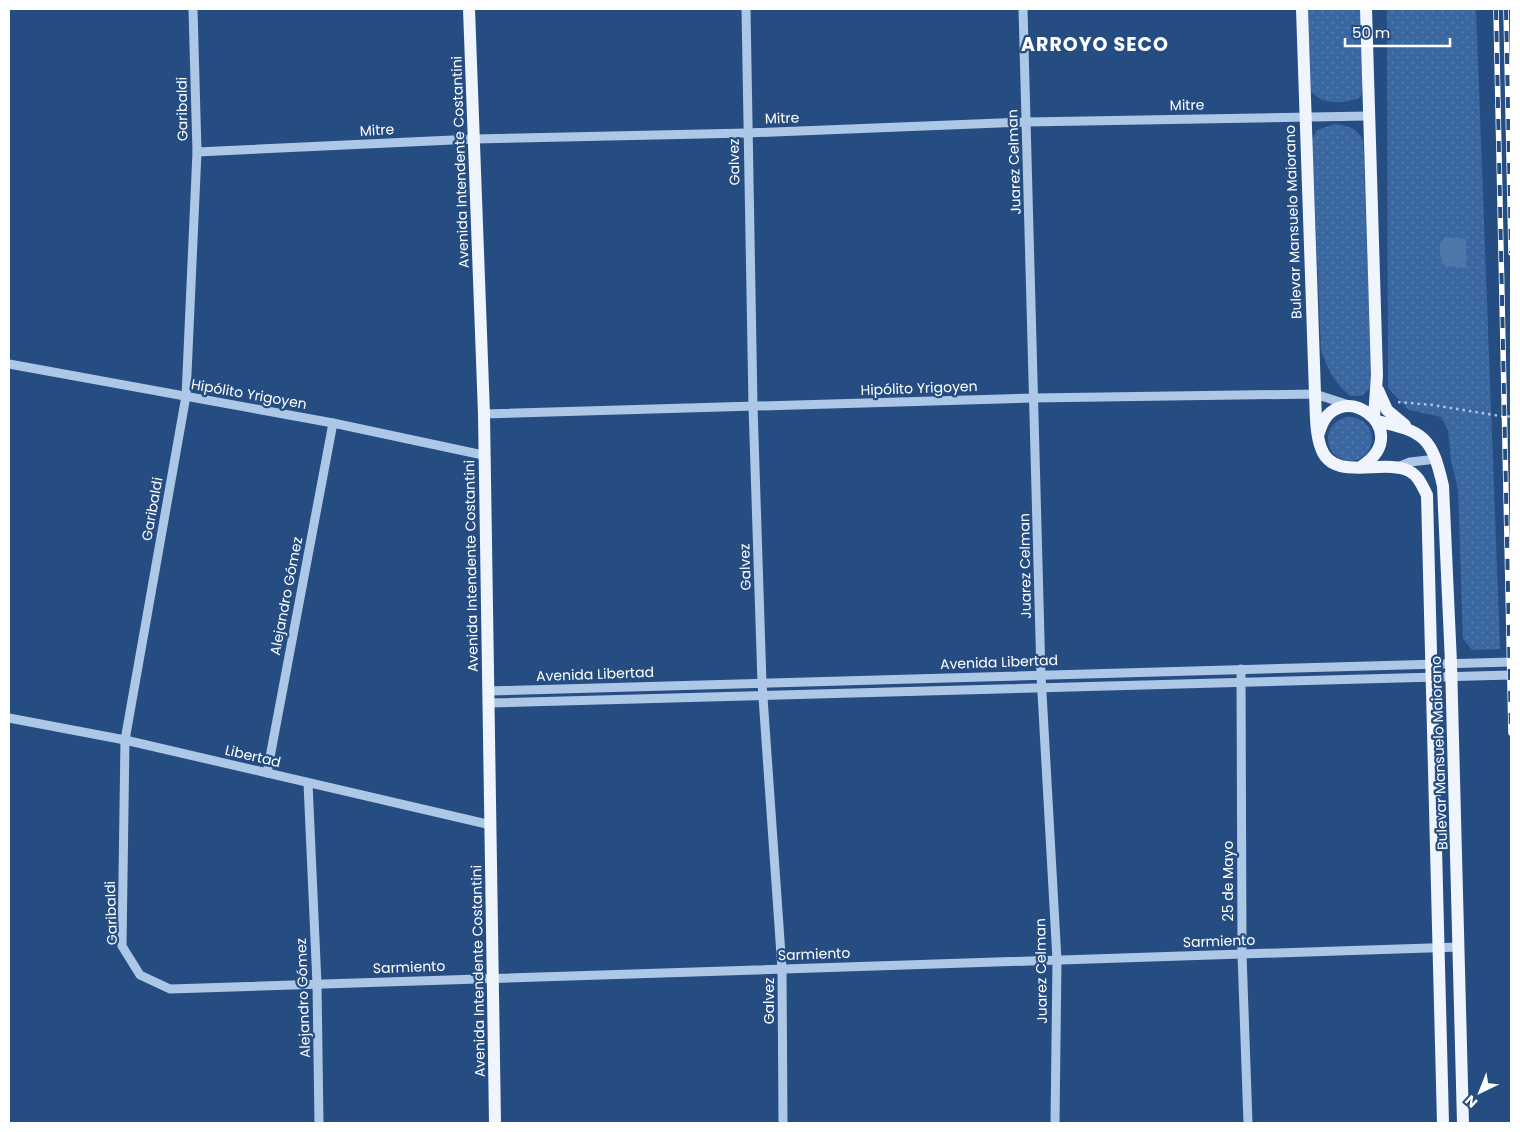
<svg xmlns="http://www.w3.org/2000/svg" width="1520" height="1132" font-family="Poppins,sans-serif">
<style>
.park{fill:url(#park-dots)}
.building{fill:#4e77aa}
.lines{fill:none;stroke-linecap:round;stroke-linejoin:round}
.path{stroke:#adc7e7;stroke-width:2.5;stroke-dasharray:2.5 4;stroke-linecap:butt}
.minor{stroke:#adc7e7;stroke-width:9}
.major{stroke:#eff4fd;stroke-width:12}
.rail-casing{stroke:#fff;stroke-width:5.5}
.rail{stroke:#254d82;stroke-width:4;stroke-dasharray:11;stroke-linecap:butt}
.labels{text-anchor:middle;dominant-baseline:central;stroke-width:4.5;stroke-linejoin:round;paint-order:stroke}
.street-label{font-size:14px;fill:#fff;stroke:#254d82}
.district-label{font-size:19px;font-weight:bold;letter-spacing:1px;fill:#fff;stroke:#254d82}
</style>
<defs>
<pattern id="park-dots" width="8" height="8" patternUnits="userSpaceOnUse" patternTransform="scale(1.25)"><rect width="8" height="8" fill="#3a679f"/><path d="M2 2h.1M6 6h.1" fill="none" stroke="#587ead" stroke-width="1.8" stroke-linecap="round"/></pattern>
</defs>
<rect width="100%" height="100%" fill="#254d82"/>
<!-- park -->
<g class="park">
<path d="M1308,9h53l2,78 -2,10c-15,7 -41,9 -50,-7z"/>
<path d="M1387,9h89l24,640 -28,1 -9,-11 -5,-149 -7,-30 -3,-30 -7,-13 -32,-7 -21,-22z"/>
<path d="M1335,124c13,2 22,4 28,16l9,239 -3,10 -7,7h-12c-16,-14 -23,-27 -29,-47l-9,-210 5,-9z"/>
<circle cx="1350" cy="439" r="22"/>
</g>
<!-- building -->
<path class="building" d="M1445,237l21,2v29l-21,-2 -5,-11v-11z"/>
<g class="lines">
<!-- path -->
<path class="path" d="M1398,402l35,3 73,12 5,-1"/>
<!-- minor -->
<g class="minor">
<path d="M193,9l4,143 -11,244 -61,344 -3,206 18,29 30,14 1289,-42"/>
<path d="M746,9l7,397 9,277 20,286 1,154"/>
<path d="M1023,9l18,666 16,285 -2,163"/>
<path d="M197,152l277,-13 273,-6 280,-11 341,-6"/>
<path d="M9,364l324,59 150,32"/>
<path d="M484,414l550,-16 281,-4 34,11"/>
<path d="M1395,468l15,-6 27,-3"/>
<path d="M1241,669l1,285 6,169"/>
<path d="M488,691l1023,-29"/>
<path d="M489,703l1022,-28"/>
<path d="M9,718l116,22 366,85"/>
<path d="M267,773l66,-350"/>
<path d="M308,783l9,201 2,139"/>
</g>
<!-- major -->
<g class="major">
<path d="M469,9l15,405 11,709"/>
<path d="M1302,9l13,385c1,17 0,38 6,54 12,35 62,10 88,23 10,5 13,15 18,24l16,628"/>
<path d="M1366,9l11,366 -3,42"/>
<path d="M1378,390l9,20 18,15"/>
<path d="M1376,421c49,10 56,17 67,65l8,177 12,460"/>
<path d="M1319,433c16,-61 99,-4 43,33"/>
</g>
<defs>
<g id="rail">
<path d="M1496,9l15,724"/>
<path d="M1506,9l5,244"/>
</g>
</defs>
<!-- rail casing -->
<use href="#rail" class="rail-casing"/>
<!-- rail -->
<use href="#rail" class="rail"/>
</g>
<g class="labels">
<!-- street labels -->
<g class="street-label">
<text transform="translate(1187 105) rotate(-1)">Mitre</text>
<text transform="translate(182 109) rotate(-91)">Garibaldi</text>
<text transform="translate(782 118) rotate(-2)">Mitre</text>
<text transform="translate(377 130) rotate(-3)">Mitre</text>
<text transform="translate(460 162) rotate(-92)">Avenida Intendente Costantini</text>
<text transform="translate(734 162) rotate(-91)">Galvez</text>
<text transform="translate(1014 162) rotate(-92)">Juarez Celman</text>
<text transform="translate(1293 222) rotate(-92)">Bulevar Mansuelo Maiorano</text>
<text transform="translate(919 388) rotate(-2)">Hipólito Yrigoyen</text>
<text transform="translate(249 394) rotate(10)">Hipólito Yrigoyen</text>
<text transform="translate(152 509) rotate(-80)">Garibaldi</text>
<text transform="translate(471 566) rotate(-91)">Avenida Intendente Costantini</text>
<text transform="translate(1025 566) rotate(-91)">Juarez Celman</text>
<text transform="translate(745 567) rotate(-92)">Galvez</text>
<text transform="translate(286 596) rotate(-79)">Alejandro Gómez</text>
<text transform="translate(999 662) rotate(-2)">Avenida Libertad</text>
<text transform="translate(595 674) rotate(-2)">Avenida Libertad</text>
<text transform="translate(1439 753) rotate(-92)">Bulevar Mansuelo Maiorano</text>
<text transform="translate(253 756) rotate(13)">Libertad</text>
<text transform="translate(1228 881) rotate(-90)">25 de Mayo</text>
<text transform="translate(111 913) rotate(-92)">Garibaldi</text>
<text transform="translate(1219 941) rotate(-2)">Sarmiento</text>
<text transform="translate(814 954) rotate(-2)">Sarmiento</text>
<text transform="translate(409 967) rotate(-2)">Sarmiento</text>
<text transform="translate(478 971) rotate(-91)">Avenida Intendente Costantini</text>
<text transform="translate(1041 971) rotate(-91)">Juarez Celman</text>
<text transform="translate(303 998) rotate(-92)">Alejandro Gómez</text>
<text transform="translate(769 1001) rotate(-90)">Galvez</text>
</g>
<!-- district labels -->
<g class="district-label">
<text x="1095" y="44">ARROYO SECO</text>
</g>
</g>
<!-- border -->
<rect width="1520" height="1132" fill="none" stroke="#ffffff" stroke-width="20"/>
<!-- north arrow -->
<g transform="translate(1480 1092) rotate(223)" stroke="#254d82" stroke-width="4" paint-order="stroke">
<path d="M0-4L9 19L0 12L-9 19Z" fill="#ffffff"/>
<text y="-8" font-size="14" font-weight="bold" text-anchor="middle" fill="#ffffff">N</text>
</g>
<!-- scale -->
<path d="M1345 38v8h105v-8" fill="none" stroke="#ffffff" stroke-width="2.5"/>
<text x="1352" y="38" font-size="15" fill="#ffffff" stroke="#254d82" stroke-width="4" paint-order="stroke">50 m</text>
</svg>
